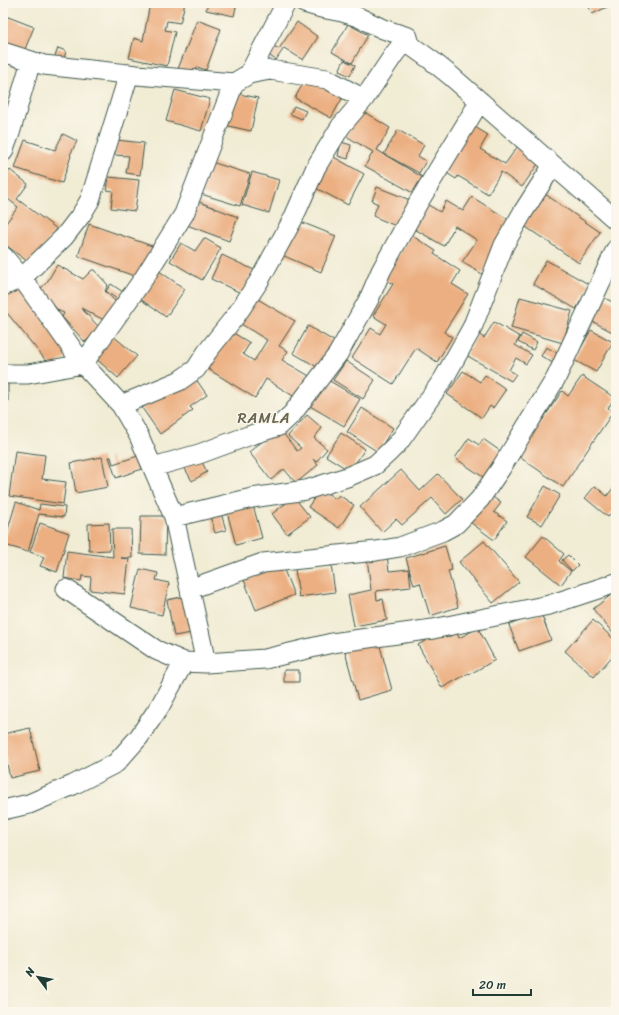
<svg xmlns="http://www.w3.org/2000/svg" width="619" height="1015" font-family="Sriracha,sans-serif">
  <rect width="100%" height="100%" fill="#fbf7ec"/>
  <filter id="ink" filterUnits="userSpaceOnUse"><feTurbulence type="fractalNoise" baseFrequency=".025" numOctaves="2"/><feDisplacementMap in="SourceGraphic" scale="8" xChannelSelector="R" yChannelSelector="G"/><feConvolveMatrix kernelMatrix="1 2 1 2 8 2 1 2 1" color-interpolation-filters="sRGB"/></filter>
  <filter id="wash" filterUnits="userSpaceOnUse"><feTurbulence type="fractalNoise" baseFrequency=".012" numOctaves="4" result="noise"/><feDisplacementMap in="SourceGraphic" scale="16" xChannelSelector="R" yChannelSelector="G"/><feGaussianBlur stdDeviation="0.9" result="paint"/><feColorMatrix in="noise" values="0 0 0 0 0 0 0 0 0 0 0 0 0 0 0 0 0 1.4 0 .05"/><feComposite in="paint" operator="in"/></filter>
  <g filter="url(#wash)">
    <rect width="100%" height="100%" fill="#f1ecd4"/>
    <g id="blocks">
      <path fill="#ecaf81" d="M150,3H185L180,23L167,21L165,30L175,32L167,66L129,58L134,38L143,41Z
        M208,3H237L234,16L206,10Z
        M587,3H616L592,14Z
        M3,15L34,27L23,54L3,46Z
        M197,20L221,29L206,70L197,67L194,75L178,69Z
        M297,22L318,37L303,60L284,48L276,60L267,54L272,45L279,49Z
        M348,24L368,35L352,63L332,52Z
        M58,48L66,51L63,62L54,59Z
        M344,60L355,65L350,76L339,71Z
        M307,76L343,97L331,118L295,98Z
        M175,90L210,99L201,131L166,121Z
        M230,92L258,98L251,131L224,125Z
        M294,106L306,111L302,119L290,114Z
        M361,110L390,128L377,150L422,177L413,193L365,166L373,152L346,136Z
        M470,124L488,135L480,149L505,164L518,146L540,161L522,187L501,172L488,194L458,176L456,179L442,170Z
        M398,130L424,145L418,156L426,161L419,173L384,154Z
        M63,134L77,141L70,155L71,156L62,183L15,168L25,140L55,150Z
        M116,140L144,143L140,175L126,173L129,156L114,155Z
        M341,142L351,145L348,159L338,156Z
        M332,156L364,174L348,205L314,187Z
        M211,162L250,174L240,206L201,194Z
        M10,170L28,184L17,199L57,229L31,264L3,243V227L18,207L3,195V179Z
        M252,172L279,180L269,213L242,205Z
        M109,177L139,180L135,211L111,208L113,191L107,190Z
        M377,187L410,200L398,227L373,216L378,204L372,201Z
        M545,194L600,232L579,263L523,225Z
        M472,197L514,223L482,274L462,262L477,240L455,226L444,246L411,227L425,203L440,212L446,201L463,211Z
        M197,201L238,217L229,241L187,225Z
        M296,220L336,236L321,272L282,255Z
        M89,224L152,246L140,278L78,256Z
        M411,235L436,251L434,254L460,271L452,284L468,294L444,332L452,337L437,362L416,348L393,384L352,358L371,328L380,334L386,324L373,316L393,284L384,279Z
        M204,238L221,248L202,280L170,261L181,243L195,251Z
        M222,255L254,270L243,294L211,279Z
        M546,260L590,285L576,309L533,284Z
        M57,265L83,279L92,270H94L108,285L105,291L116,302L106,321L81,308L98,326L94,334L85,342L62,317L64,313L59,311L39,290L47,282Z
        M159,271L185,289L166,317L140,299Z
        M19,282L71,352L52,368L3,308V295Z
        M111,284L123,292L118,300L106,291Z
        M520,297L572,311L563,343L511,328Z
        M603,297L616,304V334L590,320Z
        M256,298L295,321L279,346L288,351L282,360L311,377L298,399L266,379L255,398L208,369L230,331L250,343L243,354L254,361L267,340L241,324Z
        M494,322L520,337L515,345L532,355L526,364L516,358L509,370L516,374L511,381L466,355L478,334L484,338Z
        M308,326L339,344L324,371L293,353Z
        M591,330L613,342L596,372L574,360Z
        M522,334L537,342L533,350L518,342Z
        M112,335L137,356L118,378L94,357Z
        M546,347L561,355L556,365L541,356Z
        M346,361L375,380L363,399L333,380Z
        M463,371L480,382L485,375L506,389L493,408L490,406L482,418L447,394Z
        M193,375L207,395L190,407L193,410L160,434L142,408L173,386Z
        M582,376L615,398L608,408L613,412L576,467V468L563,487L518,456L562,391L568,396Z
        M3,378L8,379V401H3Z
        M328,380L360,399L344,426L310,406Z
        M362,408L393,428L378,452L347,432Z
        M307,415L322,428L314,438L327,449L316,462L313,459L318,465L296,483L284,469L271,480L249,452L279,428L297,451L301,448L288,436Z
        M341,433L365,449L350,471L326,456Z
        M469,438L479,445L483,439L503,453L486,479L455,458Z
        M15,451L45,455L42,479L66,482L63,504L9,496Z
        M138,456L142,469L116,478L109,457H111L113,464Z
        M102,457L108,487L76,493L71,463Z
        M200,458L207,472L192,481L184,467Z
        M401,470L420,491L438,474L462,499L446,514L432,498L402,525L396,519L382,532L360,507Z
        M545,486L560,495L542,525L527,517Z
        M595,486L607,496L614,487L616,489V508L608,517L585,498Z
        M321,489L336,499L339,495L354,505L339,528L308,507Z
        M490,495L501,503L494,512L507,521L494,540L470,522Z
        M294,497L310,517L287,534L272,514Z
        M16,502L39,510L40,504L65,507L64,517L39,514L28,552L5,545L3,549V535L6,536Z
        M253,505L262,538L236,545L227,512Z
        M221,513L226,530L215,533L210,516Z
        M141,516H166L165,555L140,554Z
        M40,523L69,533L57,572L40,566L44,557L30,552Z
        M109,523L110,550L89,551L88,524Z
        M112,529H131L132,558H121L129,559L125,594L90,590L91,577L82,576L81,581L64,578L67,551L113,557Z
        M543,536L564,554L559,561L571,571L561,585L526,557Z
        M484,541L519,582L493,603L459,562Z
        M445,546L452,570L448,571L458,607L430,616L420,583L414,585L406,558Z
        M387,555L389,571L409,569L411,587L376,591L377,600L383,599L387,620L354,626L348,595L371,590L367,558Z
        M568,555L578,565L572,571L562,560Z
        M331,564L335,592L299,597L295,569Z
        M282,565L294,595L256,610L244,580Z
        M140,569L158,573L156,580L169,583L162,615L131,608Z
        M612,594L616,600V637L593,609Z
        M191,595L198,632L174,636L167,600Z
        M541,613L551,640L519,651L509,625Z
        M593,620L616,641V652L594,677L565,651Z
        M478,628L495,660L470,674L469,673L442,688L418,645L442,631L446,638L457,633L459,638Z
        M378,639L392,690L358,700L344,648Z
        M284,670H299V682H284Z
        M30,728L40,771L10,778L3,745V734Z"/>
    </g>
  </g>
  <g filter="url(#ink)">
    <use href="#blocks" fill-opacity="0" stroke="#3e574c" stroke-width="1"/>
    <g fill="none" stroke-linecap="round" stroke-linejoin="round">
      <defs>
        <path id="minor" d="M304,3L321,8L342,12L358,17L383,29L408,37
          M408,37L410,45L431,60L451,76L616,220
          M3,52L44,65L137,75L234,83L249,74L270,70L327,79L364,99
          M249,74L286,3
          M3,152L10,133L31,61
          M3,256L22,278L83,364L121,405L139,436L174,517L206,663
          M3,286L22,278L64,237L81,215L90,200L129,74
          M3,374H28L83,364L144,278L184,214L234,83
          M121,405L179,381L196,369L207,352L237,314L259,281L293,219L316,167L341,126L364,99L395,53L408,37
          M153,467L199,454L248,436L279,426L292,414L338,354L369,299L381,271L418,203L480,101
          M174,517L252,498L306,490L347,477L375,465L388,453L399,442L444,378L472,328L504,245L523,212L553,165
          M66,589L156,650L184,662L206,663L265,659L332,643L433,629L549,605L616,583
          M190,589L263,563L376,551L400,547L443,531L456,524L480,499L501,468L556,378L616,249
          M3,810L29,804L73,785L116,763L139,737L160,706L184,662"/>
      </defs>
      <use href="#minor" stroke="#3e574c" stroke-width="21"/>
      <use href="#minor" stroke="#fff" stroke-width="19"/>
    </g>
  </g>
  <g text-anchor="middle" dominant-baseline="central" stroke-width="3" stroke-linejoin="round" paint-order="stroke">
    <g font-size="15" letter-spacing="1" fill="#67654f" stroke="#fbf7ec">
      <text x="264" y="418">RAMLA</text>
    </g>
  </g>
  <rect width="619" height="1015" fill="none" stroke="#fbf7ec" stroke-width="16"/>
  <g transform="translate(38 977) rotate(302)" stroke="#fbf7ec" stroke-width="3" paint-order="stroke">
  <path d="M0-3L7 15L0 10L-7 15Z" fill="#1f3d34"/>
  <text y="-6" font-size="11" font-weight="bold" text-anchor="middle" fill="#1f3d34">N</text>
  </g>
  <path d="M473 989v6h58v-6" fill="none" stroke="#1f3d34" stroke-width="2"/>
  <text x="479" y="989" font-size="12" fill="#1f3d34" stroke="#fbf7ec" stroke-width="3" paint-order="stroke">20 m</text>
</svg>
